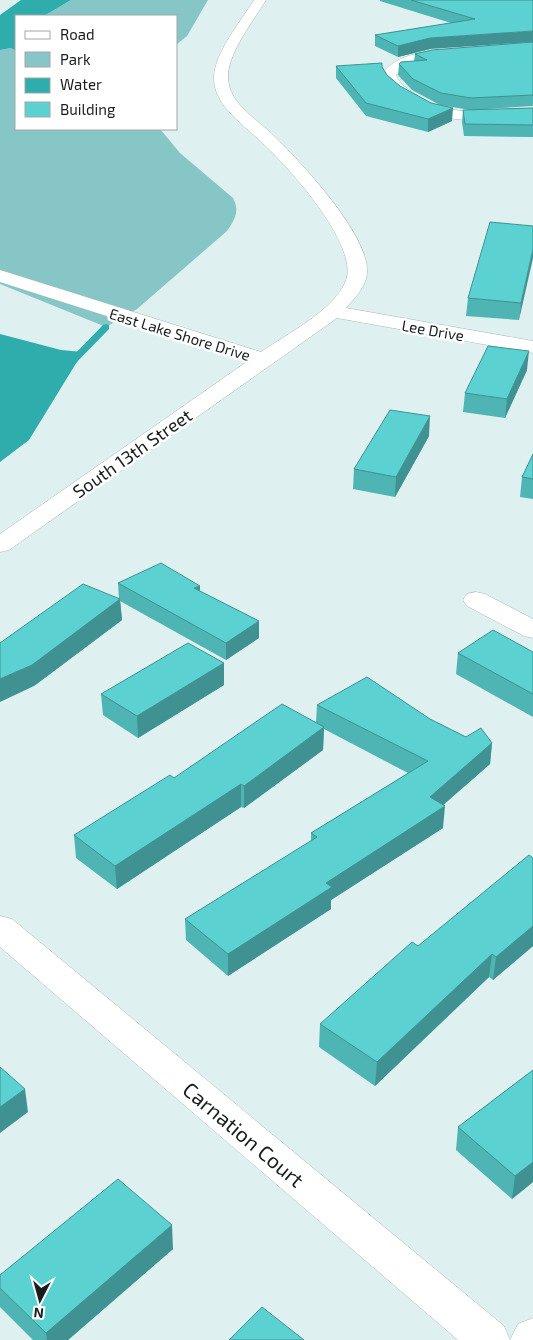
<svg xmlns="http://www.w3.org/2000/svg" width="533" height="1340" font-family="'Exo 2',sans-serif">
  <rect width="100%" height="100%" fill="#def0ef"/>
  <path fill="#87c6c6" d="M71,0H208L187,36L176,45V16H44Z
    M11,48L16,51V129H160L180,153L233,198C240,211 235,219 227,231L137,309L106,327L0,284V50Z"/>
  <path fill="#2fadad" d="M21,0H71L44,16H16V51L11,48L0,50V15Z
    M0,334L61,350L83,352L29,440L0,462Z"/>
  <g fill="none" stroke-linecap="round" stroke-linejoin="round">
    <path fill="#2fadad" fill-rule="evenodd" d="M106,324L109,325V329L73,366H67V362L103,325Z"/>
    <defs>
      <path id="street" d="M254,0H266C254,20 227,54 228,78C229,103 255,118 271,133C298,159 369,234 367,272C367,285 355,298 346,308L533,341V353L337,318L9,550L0,552V534L248,361L0,282V270L261,352C287,334 331,312 345,283C363,247 283,160 256,137C239,121 213,103 214,77C215,52 241,21 254,0Z
        M452,49L457,50L459,53L457,56L415,63L396,75C399,83 405,87 412,92C448,119 491,112 533,108V118C486,121 440,127 400,97C392,91 384,85 382,74C397,53 428,51 452,49Z
        M476,592L485,594L533,619V638L524,636L467,606L463,600L467,594Z
        M0,916L12,919L504,1326L510,1340L518,1324L533,1318V1340H458L0,947Z"/>
    </defs>
    <use href="#street" stroke="#a8b8b8" stroke-width="1"/>
    <use href="#street" fill="#fff" fill-rule="evenodd"/>
  </g>
  <path fill="#4eb4b4" d="M380,0H533L430,49L398,57L375,46V35L451,23L380,1Z
    M533,42V106L470,110L440,105L412,90L398,75L399,64L414,61L415,54Z
    M336,66L382,67L387,75L400,86L452,121L428,132L366,116L336,78Z
    M533,108V137L464,136L462,122L463,110Z
    M533,226L519,320L466,316L468,298Z
    M527,370L505,418L463,412L465,393Z
    M429,436L395,497L353,489L354,469Z
    M533,454V499L520,497L522,477Z
    M118,583L200,591L259,621V638L226,660L120,601L122,620L34,686L119,599Z
    M533,652V717L456,674L458,653Z
    M224,663V685L138,738L103,715L101,694Z
    M317,705L430,719L466,737L492,743L490,764L443,805V828L331,900V909L228,976L186,940L185,919L311,841V833L408,773L324,729L323,750L244,808L241,807L117,889L76,858L74,835L174,778L316,723Z
    M533,858V946L493,980L489,977L375,1086L319,1047L320,1024L418,946Z
    M533,1070V1182L512,1199L456,1150L458,1127Z
    M173,1249L68,1340H33L0,1307V1275Z"/>
  <path fill="#409292" d="M533,31V42L430,49L398,57V46L430,38Z
    M453,108L452,121L428,132V119Z
    M533,249V258L519,320L521,303Z
    M529,351L527,370L505,418L507,399Z
    M430,416L429,436L395,497L396,477Z
    M200,586V603L194,588Z
    M120,599L122,620L34,686L0,702V679Z
    M259,621V638L226,660V643Z
    M224,663V685L138,738L137,716Z
    M324,727L323,750L244,808V786Z
    M492,743L490,764L434,813L445,806L443,828L331,900V909L228,976V954L326,883L430,797Z
    M241,784V807L117,889L115,866Z
    M533,926V946L493,980L496,957Z
    M492,954L489,977L375,1086L377,1062Z
    M25,1089L28,1112L0,1133V1107Z
    M533,1162V1182L512,1199L515,1176Z
    M172,1225L173,1249L68,1340H47L46,1333Z"/>
  <path fill="#5bd1d1" stroke="#409292" d="M411,0H533V31L430,38L398,46L375,35L475,19Z
    M533,42V95L471,98L441,93L413,79L399,64L401,62L427,60L415,54L432,50Z
    M382,63V67L387,75L400,86L431,103L453,108L428,119L366,103L336,66Z
    M533,108V125L465,124L463,110Z
    M490,222L533,226V249L521,303L468,298Z
    M488,346L529,351L507,399L465,393Z
    M390,410L430,416L396,477L354,469Z
    M533,454V479L522,477Z
    M161,563L200,586L194,588L259,621L226,643L118,583Z
    M83,584L120,599L32,665L0,679V643Z
    M493,630L533,652V694L458,653Z
    M188,643L224,663L137,716L101,694Z
    M367,677L430,719L466,737L481,728L492,743L430,797L445,806L326,883L332,887L228,954L185,919L317,837L311,833L428,761L317,705Z
    M282,704L324,727L244,786L241,784L115,866L74,835L170,775L174,778Z
    M529,855L533,858V926L496,957L492,954L377,1062L320,1024L412,942L418,946Z
    M0,1067L25,1089L0,1107Z
    M533,1070V1162L515,1176L458,1127Z
    M118,1179L172,1225L46,1333L0,1288V1275Z
    M262,1307L304,1340H229Z"/>
  <g text-anchor="middle" dominant-baseline="central" stroke-width="5" stroke-linejoin="round" paint-order="stroke">
    <g font-size="15" fill="#181e1e" stroke="#fff">
      <text transform="translate(433 330) rotate(10)">Lee Drive</text>
      <text transform="translate(180 334) rotate(17)">East Lake Shore Drive</text>
    </g>
    <g font-size="18" fill="#181e1e" stroke="#fff">
      <text transform="translate(132 453) rotate(-35)">South 13th Street</text>
    </g>
    <g font-size="21" fill="#181e1e" stroke="#fff">
      <text transform="translate(244 1134) rotate(40)">Carnation Court</text>
    </g>
  </g>
  <rect x="15" y="15" width="162" height="115" fill="#ffffff" stroke="#a3a5a5"/>
  <rect x="25" y="31" width="25" height="8" fill="#ffffff" stroke="#a3a5a5"/>
  <text x="60" y="40" font-size="15" fill="#181e1e">Road</text>
  <rect x="25" y="52" width="25" height="15" fill="#87c6c6" stroke="#a3a5a5"/>
  <text x="60" y="65" font-size="15" fill="#181e1e">Park</text>
  <rect x="25" y="78" width="25" height="15" fill="#2fadad" stroke="#a3a5a5"/>
  <text x="60" y="90" font-size="15" fill="#181e1e">Water</text>
  <rect x="25" y="102" width="25" height="15" fill="#5bd1d1" stroke="#a3a5a5"/>
  <text x="60" y="115" font-size="15" fill="#181e1e">Building</text>
  <g transform="translate(40 1300) rotate(186)" stroke="#ffffff" stroke-width="4" paint-order="stroke">
  <path d="M0-4L9 19L0 12L-9 19Z" fill="#181e1e"/>
  <text y="-8" font-size="14" font-weight="bold" text-anchor="middle" fill="#181e1e">N</text>
  </g>
</svg>
